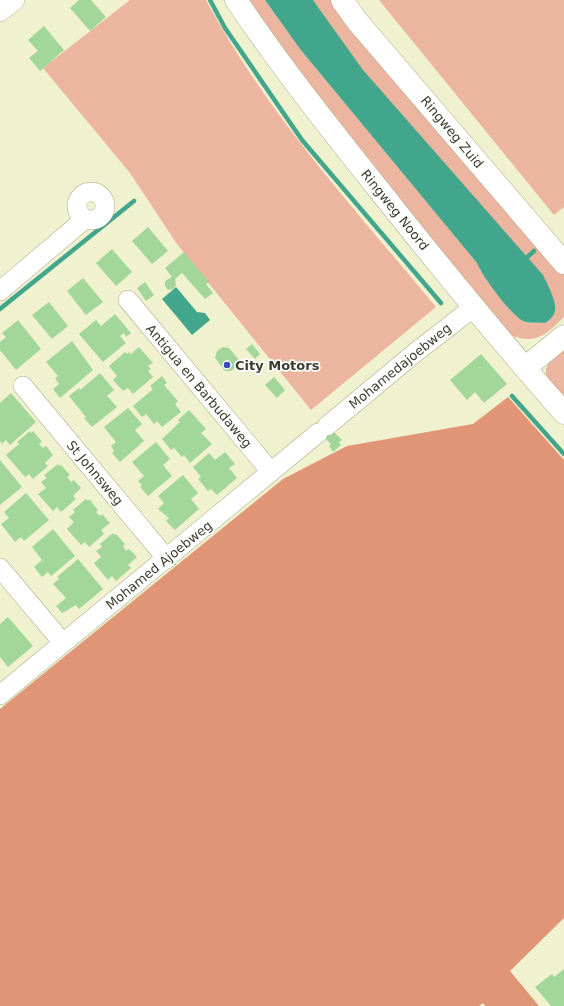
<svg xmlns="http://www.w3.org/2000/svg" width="564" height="1006" font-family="'DejaVu Sans',sans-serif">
  <rect width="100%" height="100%" fill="#f0f1cf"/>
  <path fill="#ebb59f" d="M130,0H206C266,113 355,209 436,307L311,410L177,244L130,173L43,68Z
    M245,0H265L300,49L477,263C483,276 511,315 523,321C529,324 535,323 541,323L313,0H335L564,271V317C545,335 537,345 510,335L380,179Z
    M379,0H564V207L554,215Z
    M564,348V400C544,375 536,371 564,348Z"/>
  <path fill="#e09576" d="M508,397L564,460V918L510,971L539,1006H485L483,1003L479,1006H0V709L283,479L347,446L473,424Z"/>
  <path fill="#42a68c" d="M265,0H313L363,70L543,275C547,284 559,304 554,314C552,318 548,321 545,323C538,322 531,324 523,321C511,315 482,276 477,263L300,49Z
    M176,287L197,312L205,313L210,320L192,335L162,299Z"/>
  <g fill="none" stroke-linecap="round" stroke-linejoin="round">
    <path stroke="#42a68c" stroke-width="4.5" d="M210,0L225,28L302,140L441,303
      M523,261L534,251
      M0,309L134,201
      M512,396L564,454"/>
  </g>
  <path fill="#a2d799" d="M79,0H91L106,17L90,31L70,8Z
    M44,26L64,50L40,71L29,58L38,51L28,40Z
    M148,227L168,251L152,264L132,241Z
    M112,249L132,272L116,286L96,263Z
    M184,252L209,282L206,284L213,293L205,299L182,273L175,279L176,285L173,289L168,290L165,286V281L172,277L165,268Z
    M83,278L103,302L86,315L67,291Z
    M145,282L154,295L146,301L137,288Z
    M49,302L68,326L52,339L32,315Z
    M115,314L131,333L126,337L124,333L120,336L126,343L103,362L79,334L96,320L101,326Z
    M18,320L41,349L16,370L0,350V342L6,337L2,333Z
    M72,341L93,370L60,398L53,389L59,384L55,378L58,376L46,362Z
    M252,344L260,354L255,359L246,349Z
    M139,347L153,363L148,366L151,369L148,371L153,377L133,394L128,388L123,391L113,380L117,376L109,366L125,352L127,354L129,352L131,354Z
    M223,347L229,348L238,359V365L231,371H225L215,358L217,351Z
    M481,354L507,384L484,403L475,392L467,400L450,380Z
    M100,373L114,390L107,396L117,407L92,427L84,418L86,417L69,396L79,388L80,390Z
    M162,376L167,383L164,385L178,401L175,404L181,412L162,427L157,421L154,424L146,414L142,417L133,406L153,389L150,386Z
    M274,377L285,390L277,398L265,385Z
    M11,393L36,422L10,445L6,440L2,444L0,441V403Z
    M128,408L142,424L135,430L144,441L120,462L112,453L114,451L111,446L116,442L104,427Z
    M189,410L206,429L201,433L212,444L190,463L184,455L182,457L174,448L171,450L162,439L180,422L178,420Z
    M321,419L342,440L339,442L341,445L333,452L329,446L331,444L312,426Z
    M30,431L31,433L33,431L42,442L39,444L43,448L46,446L53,455L45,463L48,466L33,479L29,474L25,477L6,455L19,444L17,442Z
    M156,442L170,459L163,465L172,476L148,496L140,487L142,485L138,481L144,476L132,462Z
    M225,452L235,464L229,468L237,478L217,495L211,489L208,491L198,479L201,477L193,467L209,453L215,460Z
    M0,460L22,487L0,505Z
    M58,464L59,466L61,465L70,475L67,477L71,482L74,480L81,488L73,496L76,499L61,512L57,507L53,511L38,494L46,488L41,482L47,478L44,475Z
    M183,475L198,493L191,499L199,509L175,530L166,521L169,518L158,509L164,503L158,496Z
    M26,493L49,520L24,541L21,537L15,542L1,524L9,518L4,512Z
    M86,499L88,501L89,499L98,510L96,512L100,516L102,514L110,523L101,530L104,534L89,547L85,542L81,545L67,529L74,522L69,517L75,512L73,510Z
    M53,529L75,556L51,576L48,572L42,577L34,567L42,560L32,547Z
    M113,533L115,535L116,534L125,544L123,546L126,551L129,549L137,557L128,565L131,568L116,581L112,576L108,580L94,563L101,557L96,551L102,547L100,544Z
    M78,559L103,589L79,609L76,605L62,613L56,606L66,598L53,584L59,579L57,577Z
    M8,617L33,646L8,667L0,657V624Z
    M564,969V1006H551L535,987L552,974L554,977Z"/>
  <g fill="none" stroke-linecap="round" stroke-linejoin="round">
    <defs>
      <path id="minor" d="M0,12L15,0
        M77 206a14 14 0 1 1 28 0a14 14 0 1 1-28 0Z
        M0,291L85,219
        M128,300L271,472
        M23,386L167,559
        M327,426L416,352L474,307
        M0,568L63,643
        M0,695L318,433"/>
      <path id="tertiary" d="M236,0C285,73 340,141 395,210C450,279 506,347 564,413
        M342,0L357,21L564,263
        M525,368L564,336"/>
    </defs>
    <use href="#minor" stroke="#abac8b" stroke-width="20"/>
    <use href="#tertiary" stroke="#abac8b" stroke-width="23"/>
    <use href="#minor" stroke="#fff" stroke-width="19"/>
    <use href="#tertiary" stroke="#fff" stroke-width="22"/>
  </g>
  <circle fill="#3648ba" stroke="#fff" stroke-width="1.5" cx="227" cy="365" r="4"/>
  <g text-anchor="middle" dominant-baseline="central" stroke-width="3.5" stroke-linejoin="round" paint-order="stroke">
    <g font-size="13" fill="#3b3b2d" stroke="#fff">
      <text transform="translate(452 132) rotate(50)">Ringweg Zuid</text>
      <text transform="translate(395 210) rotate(51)">Ringweg Noord</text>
      <text transform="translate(400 366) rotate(-39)">Mohamedajoebweg</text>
      <text transform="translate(199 386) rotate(50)">Antigua en Barbudaweg</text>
      <text transform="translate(95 473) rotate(50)">St Johnsweg</text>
      <text transform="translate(159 565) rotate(-39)">Mohamed Ajoebweg</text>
    </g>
    <g font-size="13" font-weight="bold" fill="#3b3b2d" stroke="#fff" text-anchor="start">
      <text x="235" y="365">City Motors</text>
    </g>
  </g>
</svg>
